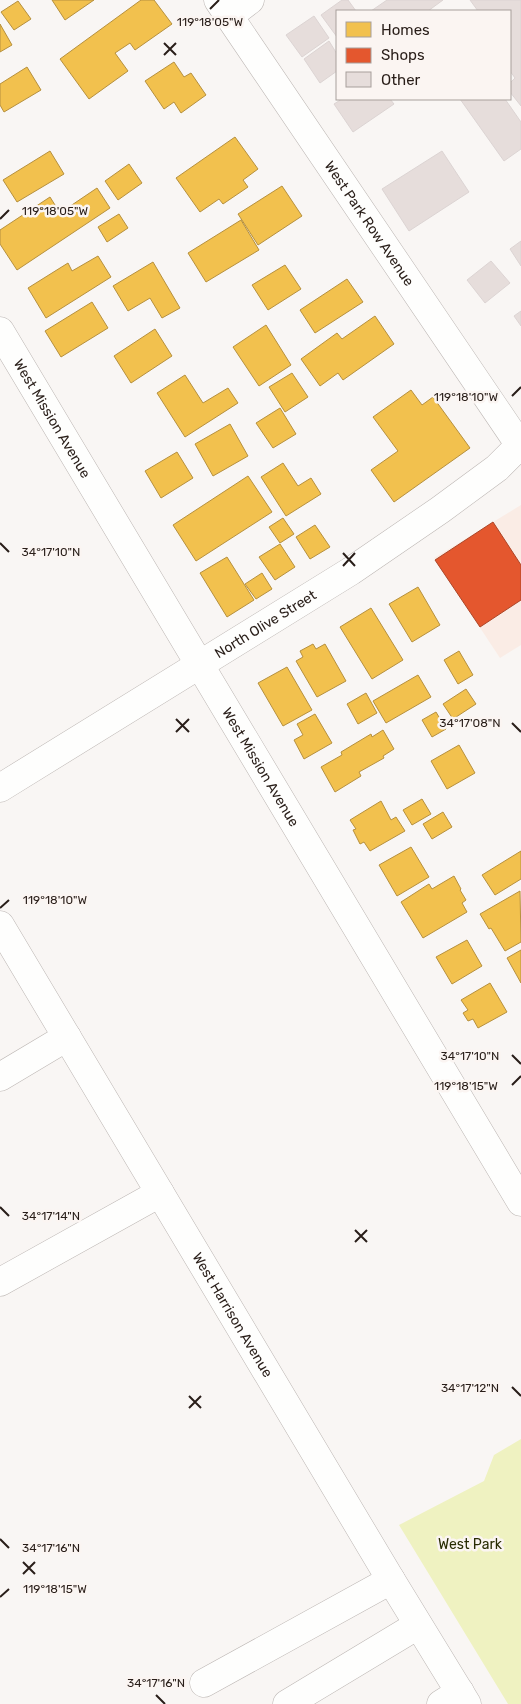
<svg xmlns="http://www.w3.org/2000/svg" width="521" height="1704" font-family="Rubik,sans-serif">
  <rect width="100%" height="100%" fill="#f9f6f4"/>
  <path fill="#faece5" d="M521,505V645L500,658L434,558Z"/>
  <path fill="#eff2c1" d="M521,1439V1704H508L399,1525L484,1481L494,1455Z"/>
  <path fill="#f2c14e" stroke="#b6903e" d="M52,0H94L65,20Z
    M141,0H154L172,24L135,50L130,43L115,53L128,71L89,99L60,59Z
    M18,1L31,19L14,30L1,12Z
    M0,24L12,45L0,52Z
    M174,62L184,77L191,73L206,95L181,113L174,102L164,109L145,81Z
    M27,67L41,90L4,112L0,105V84Z
    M235,137L258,169L243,180L248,187L223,204L219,199L200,212L176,178Z
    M50,151L64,174L17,202L3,180Z
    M129,164L142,183L118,200L105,181Z
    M282,186L302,216L258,245L238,214Z
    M97,188L110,208L17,270L0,244V230L50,197L60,213Z
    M119,214L128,228L107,242L98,227Z
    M241,220L259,250L206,282L188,253Z
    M98,256L111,277L46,318L28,288L68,263L72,271Z
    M153,262L180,308L162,318L150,298L128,311L113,286Z
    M285,265L301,289L268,310L252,285Z
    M347,279L363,302L315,333L300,310Z
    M92,302L108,328L61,357L45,331Z
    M375,316L394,344L343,380L338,373L320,386L301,359L337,333L342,339Z
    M266,325L291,365L259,386L233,347Z
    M155,329L172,356L131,383L114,356Z
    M292,373L308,397L285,412L269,387Z
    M185,375L203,403L228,388L238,403L185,437L157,393Z
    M411,390L422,405L433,397L470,448L394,502L371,470L398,451L373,417Z
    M280,408L296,434L273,448L256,423Z
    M230,424L248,456L213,476L195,444Z
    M177,452L193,478L161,498L145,471Z
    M283,463L298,486L311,478L321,494L286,516L261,477Z
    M248,476L272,512L196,561L173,525Z
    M283,518L294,534L280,543L269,527Z
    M315,525L330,547L310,559L296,537Z
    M280,544L295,567L275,580L259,557Z
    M227,557L254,600L227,617L200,573Z
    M262,573L272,589L256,599L245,584Z
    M418,587L440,625L412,642L389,604Z
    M371,608L403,660L372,679L340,627Z
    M313,644L316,649L325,644L346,681L317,697L296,661L303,657L300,651Z
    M459,651L473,675L458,684L444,660Z
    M287,667L312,710L283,726L258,683Z
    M418,675L431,697L386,723L373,701Z
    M466,689L476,704L453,719L443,704Z
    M366,693L377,713L358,724L347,704Z
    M436,712L446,729L432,737L422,720Z
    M315,714L332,743L304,759L294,740L303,735L297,724Z
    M383,730L394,749L383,756L384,758L359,772L361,776L335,792L321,767L342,755L341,752L371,734L372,737Z
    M459,745L475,773L447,789L431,761Z
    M422,799L431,814L412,825L403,810Z
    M381,801L391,820L396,817L405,831L370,851L364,842L360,844L353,830L356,829L350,820Z
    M443,812L452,827L432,839L423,824Z
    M411,847L429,877L397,896L379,865Z
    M521,851V879L495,895L482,875Z
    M454,876L461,889L460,890L466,900L462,903L467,912L423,938L401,902L429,884L432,889Z
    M520,891L521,942L505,951L491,928L489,929L480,914Z
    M467,940L482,966L452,984L436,957Z
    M521,950V983L507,958Z
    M490,983L507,1012L478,1028L473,1019L468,1021L463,1013L468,1010L461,1000Z"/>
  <path fill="#e4572e" stroke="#ac4628" d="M493,522L521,565V600L480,627L435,560Z"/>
  <path fill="#e6dddb" stroke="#dcd4d3" d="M342,0H348L356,11H337V37L321,15Z
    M387,0H443L428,11H371Z
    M470,0H521V106L510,92V83L515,78L510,71V11H478Z
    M314,16L329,38L302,57L286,35Z
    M329,41L337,54V71L320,83L304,59Z
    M342,99H390L394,104L353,132L334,104Z
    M460,99H505L521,122V149L504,161Z
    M442,151L469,192L409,231L382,189Z
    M521,241V266L510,249Z
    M491,261L510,283L485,303L467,280Z
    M521,311V326L514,316Z"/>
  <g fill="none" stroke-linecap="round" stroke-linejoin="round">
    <defs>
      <g id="minor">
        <path id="s1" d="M218,0L521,447"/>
        <path d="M229,16L250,0"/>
        <path id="s2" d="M0,331L521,1202"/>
        <path id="s3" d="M0,788L351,571L440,510L497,468L521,444"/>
        <path id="s4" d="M0,925L391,1580L467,1704"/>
        <path d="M0,1077L67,1037"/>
        <path d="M0,1282L160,1193"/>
        <path d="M204,1683L391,1580"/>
        <path d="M287,1704L418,1625"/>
        <path d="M441,1704L460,1692"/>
      </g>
    </defs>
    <use href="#minor" stroke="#bcb6b3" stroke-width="29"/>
    <use href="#minor" stroke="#fefefd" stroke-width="28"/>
  </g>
  <path fill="none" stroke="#291e19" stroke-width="2" d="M210,9L219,0M164,43L176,55M164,55L176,43M0,219L9,210M512,396L521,387M0,543L9,552M343,553L355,566M343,566L355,553M176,719L189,732M512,723L521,732M176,732L189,719M0,908L9,900M512,1055L521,1064M512,1085L521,1076M0,1207L9,1216M355,1230L367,1242M355,1242L367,1230M512,1387L521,1396M189,1396L201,1408M189,1408L201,1396M0,1539L9,1548M23,1562L35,1574M23,1574L35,1562M0,1597L9,1589M156,1695L165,1704"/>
  <g text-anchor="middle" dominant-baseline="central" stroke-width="5" stroke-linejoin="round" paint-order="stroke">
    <g font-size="14" fill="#291e19" stroke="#fbf5f2">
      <text stroke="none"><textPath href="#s1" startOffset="270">West Park Row Avenue</textPath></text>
      <text stroke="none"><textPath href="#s2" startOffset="102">West Mission Avenue</textPath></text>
      <text stroke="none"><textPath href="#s3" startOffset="312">North Olive Street</textPath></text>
      <text stroke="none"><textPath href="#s2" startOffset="508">West Mission Avenue</textPath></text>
      <text stroke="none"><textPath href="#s4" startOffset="454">West Harrison Avenue</textPath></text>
    </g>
    <g font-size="14" fill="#292c03" stroke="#fbf5f2">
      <text x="470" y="1544">West Park</text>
    </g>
  </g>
  <g font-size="12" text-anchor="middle" fill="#291e19" stroke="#fbf5f2" stroke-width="5" stroke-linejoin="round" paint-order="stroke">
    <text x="210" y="26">119°18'05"W</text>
    <text x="55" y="215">119°18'05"W</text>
    <text x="466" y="401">119°18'10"W</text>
    <text x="51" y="556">34°17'10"N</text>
    <text x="470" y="727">34°17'08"N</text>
    <text x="55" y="904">119°18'10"W</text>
    <text x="470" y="1060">34°17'10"N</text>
    <text x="466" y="1090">119°18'15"W</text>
    <text x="51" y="1220">34°17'14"N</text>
    <text x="470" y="1392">34°17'12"N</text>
    <text x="51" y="1552">34°17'16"N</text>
    <text x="55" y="1593">119°18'15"W</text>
    <text x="156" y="1687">34°17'16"N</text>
  </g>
  <rect x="336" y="10" width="175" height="90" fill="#fbf5f2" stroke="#a79f9b"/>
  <rect x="346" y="22" width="25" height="15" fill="#f2c14e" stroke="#a79f9b"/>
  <text x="381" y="35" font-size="15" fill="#291e19">Homes</text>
  <rect x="346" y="48" width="25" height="15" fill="#e4572e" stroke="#a79f9b"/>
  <text x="381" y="60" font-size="15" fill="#291e19">Shops</text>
  <rect x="346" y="72" width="25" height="15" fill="#e6dddb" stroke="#a79f9b"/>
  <text x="381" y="85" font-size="15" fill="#291e19">Other</text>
</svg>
